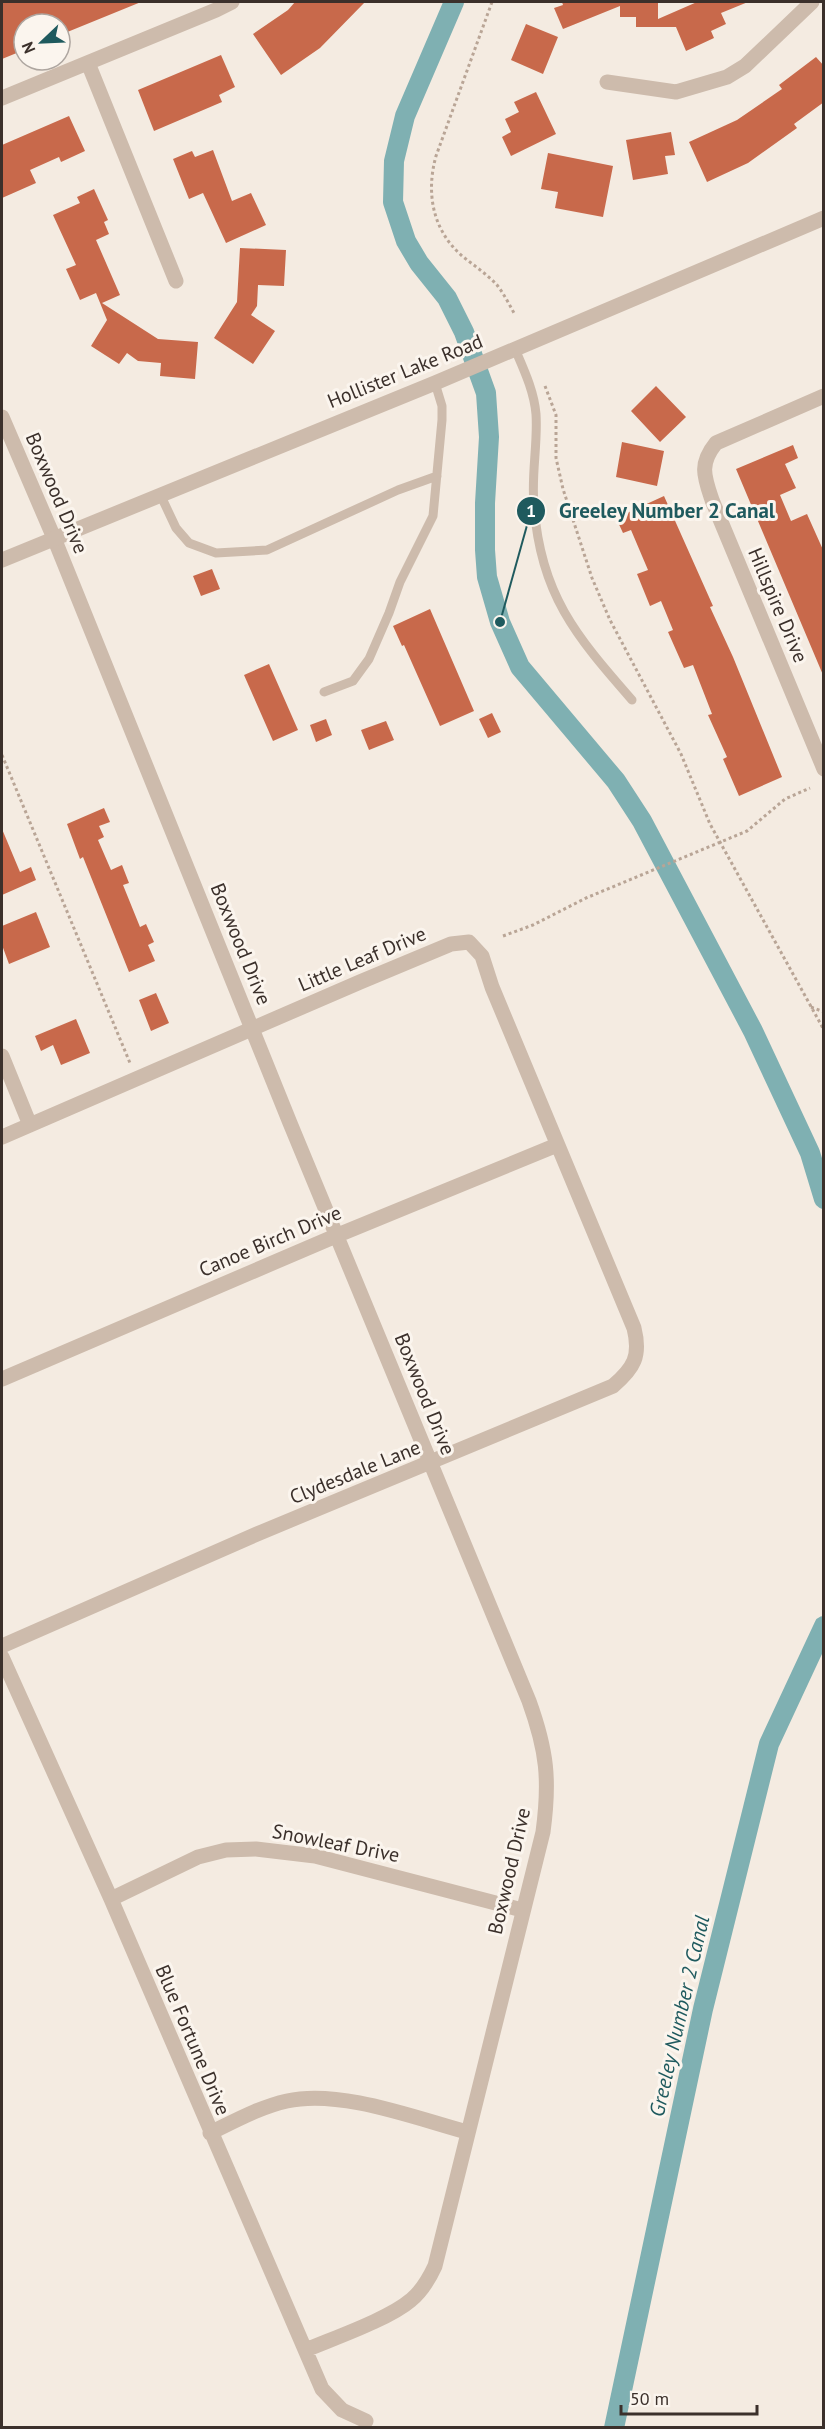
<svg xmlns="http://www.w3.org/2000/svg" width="825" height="2429" font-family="'PT Sans',sans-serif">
  <rect width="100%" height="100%" fill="#f4ebe1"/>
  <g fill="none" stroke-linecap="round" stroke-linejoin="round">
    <path stroke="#7fb0b2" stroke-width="20" d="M454,2L405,116L394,161L393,202L406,241L419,263L447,298L464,332L486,393L489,437L485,503V550L487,577L500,622L520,667L616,781L642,821L753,1031L810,1153L824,1199
      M614,2428L703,2009L769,1744L824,1626"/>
  </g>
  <path fill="#c8694b" d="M2,2H141L60,35V24H24V50L2,59Z
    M295,2H365L320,48L281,75L253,34L288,10Z
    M562,2H658V19L697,2H748L721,13L726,24L711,31L714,38L686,51L676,27H636V17H620V6L563,29L554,8L563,5Z
    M526,24L558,37L543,74L511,60Z
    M221,55L235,87L219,95L222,102L154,131L138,90Z
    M816,57L824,66V102L794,124L797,128L748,163L707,182L689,142L737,120L782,89L779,85Z
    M536,92L556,134L511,156L502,137L511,132L505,119L519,112L514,102Z
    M69,116L85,151L61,162L59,157L30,170L36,183L2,198V145Z
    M671,132L675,155L665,156L668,174L633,180L626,140Z
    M213,150L232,201L251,193L266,225L226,243L203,193L189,199L173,159L192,151L195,157Z
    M548,153L613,166L603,217L555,208L558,192L541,189Z
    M94,189L108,220L104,222L109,234L96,240L120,295L102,303L158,339L198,342L195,379L160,376L161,363L138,361L127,353L119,364L91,346L107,320L96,293L80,300L66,269L76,265L53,215L80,203L77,197Z
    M240,248L286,250L284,286L258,285L257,306L251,315L275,331L253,364L214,338L237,302Z
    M656,386L686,417L660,442L631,411Z
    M622,442L664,451L657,486L616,477Z
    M793,445L798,458L785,464L796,488L780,495L791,521L807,514L824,552L823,675L736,469Z
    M664,496L713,606L710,607L733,657L782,777L739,796L723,759L727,757L708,715L712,714L693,665L684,668L668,632L673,630L661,601L650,606L637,574L648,570L631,530L623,533L616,518Z
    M212,569L220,589L201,596L193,576Z
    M430,609L474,711L440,726L404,645L402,646L393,626Z
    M269,664L298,730L273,741L244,675Z
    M492,713L501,732L488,738L479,719Z
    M326,719L332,735L316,742L310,725Z
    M386,721L394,740L369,750L361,730Z
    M104,808L110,822L99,826L104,837L98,840L111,870L122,865L129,883L123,885L140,927L146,924L154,942L148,945L155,961L129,972L83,857L80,859L67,824Z
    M2,829L20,872L31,867L36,880L2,895Z
    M36,912L50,947L9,964L2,945V926Z
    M156,993L169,1023L151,1031L139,1000Z
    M76,1019L90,1053L61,1065L53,1045L41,1051L35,1036Z"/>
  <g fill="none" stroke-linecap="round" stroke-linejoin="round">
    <path stroke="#b9a596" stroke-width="3" stroke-dasharray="3 3" stroke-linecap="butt" d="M492,2L436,156C426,192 432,229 461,255C473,265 487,274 497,285C504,294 509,304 514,313
      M545,386L556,415V458L563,489L592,578L610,620L681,754L710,824L824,1030
      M2,755L130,1063
      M503,936L533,925L586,898L747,831L785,799L810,788
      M811,1007L824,1012"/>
    <path stroke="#cdbbac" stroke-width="9" d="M515,349C524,370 534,391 536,414C538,444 531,475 534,505C540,594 576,636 632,700
      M160,494L176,528L189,543L216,553L267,550L398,490L437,476
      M324,692L353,681L369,659L389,613L400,582L433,516L442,420V406L435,383"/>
    <path stroke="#cdbbac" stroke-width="15" d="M88,63L176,281
      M607,82L676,92L727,77L745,66L812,2
      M2,98L216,10L232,2
      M824,396L716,443C699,464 704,476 712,500L824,769
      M2,417L54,538L290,1123L529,1701C547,1751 550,1780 543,1832L435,2266C429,2279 422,2291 411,2300C389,2319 334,2338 306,2350
      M2,1056L30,1125
      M2,1137L360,982L451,944L469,942L482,956L492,987L634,1328C641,1356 634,1368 613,1386L257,1534L2,1646
      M2,1379L338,1235L557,1145
      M2,1657L111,1899L322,2389L342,2410L366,2421
      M111,1899L198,1857L226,1850L256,1849L315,1856L522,1910
      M210,2133C235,2121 260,2107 287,2101C340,2089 415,2118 467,2132"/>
    <path stroke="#cdbbac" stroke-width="15" d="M2,560L435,383L824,218"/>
  </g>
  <g text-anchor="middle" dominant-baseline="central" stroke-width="6" stroke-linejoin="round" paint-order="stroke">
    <g font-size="20" fill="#3b302b" stroke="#fbf5ee">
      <text transform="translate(405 371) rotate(-22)">Hollister Lake Road</text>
      <text transform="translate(57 493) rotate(67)">Boxwood Drive</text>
      <text transform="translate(778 605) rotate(67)">Hillspire Drive</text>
      <text transform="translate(241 944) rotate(68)">Boxwood Drive</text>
      <text transform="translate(362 959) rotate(-23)">Little Leaf Drive</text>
      <text transform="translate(270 1241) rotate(-23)">Canoe Birch Drive</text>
      <text transform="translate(425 1394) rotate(68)">Boxwood Drive</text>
      <text transform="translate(355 1472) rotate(-22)">Clydesdale Lane</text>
      <text transform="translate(336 1843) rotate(11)">Snowleaf Drive</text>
      <text transform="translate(509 1871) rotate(-77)">Boxwood Drive</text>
      <text transform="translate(193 2040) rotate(67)">Blue Fortune Drive</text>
    </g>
    <g font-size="21" font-style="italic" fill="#1f5a5e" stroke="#fbf5ee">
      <text transform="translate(679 2016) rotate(-77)">Greeley Number 2 Canal</text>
    </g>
  </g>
  <path fill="none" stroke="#1f5a5e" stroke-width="2" d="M500 622L531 511"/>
  <g fill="#1f5a5e" stroke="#fbf5ee" stroke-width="2">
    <circle cx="500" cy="622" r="6"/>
    <circle cx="531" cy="511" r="15"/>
  </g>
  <g font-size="18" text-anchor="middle" font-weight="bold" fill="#fff">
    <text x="531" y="517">1</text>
  </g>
  <g font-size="21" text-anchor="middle" font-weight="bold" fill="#1f5a5e" stroke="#fbf5ee" stroke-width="6" stroke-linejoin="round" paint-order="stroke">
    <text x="667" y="518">Greeley Number 2 Canal</text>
  </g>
  <rect width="825" height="2429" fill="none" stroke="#3b302b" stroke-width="6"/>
  <g transform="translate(42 42) rotate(247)"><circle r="28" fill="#fbf5ee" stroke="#aea6a0" stroke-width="1.5"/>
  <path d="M0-4.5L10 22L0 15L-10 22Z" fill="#1f5a5e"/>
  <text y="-9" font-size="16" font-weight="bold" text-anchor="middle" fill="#3b302b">N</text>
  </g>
  <path d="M621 2405v9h136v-9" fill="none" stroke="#3b302b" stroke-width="3"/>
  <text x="630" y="2405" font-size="18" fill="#3b302b" stroke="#fbf5ee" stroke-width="4.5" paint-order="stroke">50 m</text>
</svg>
